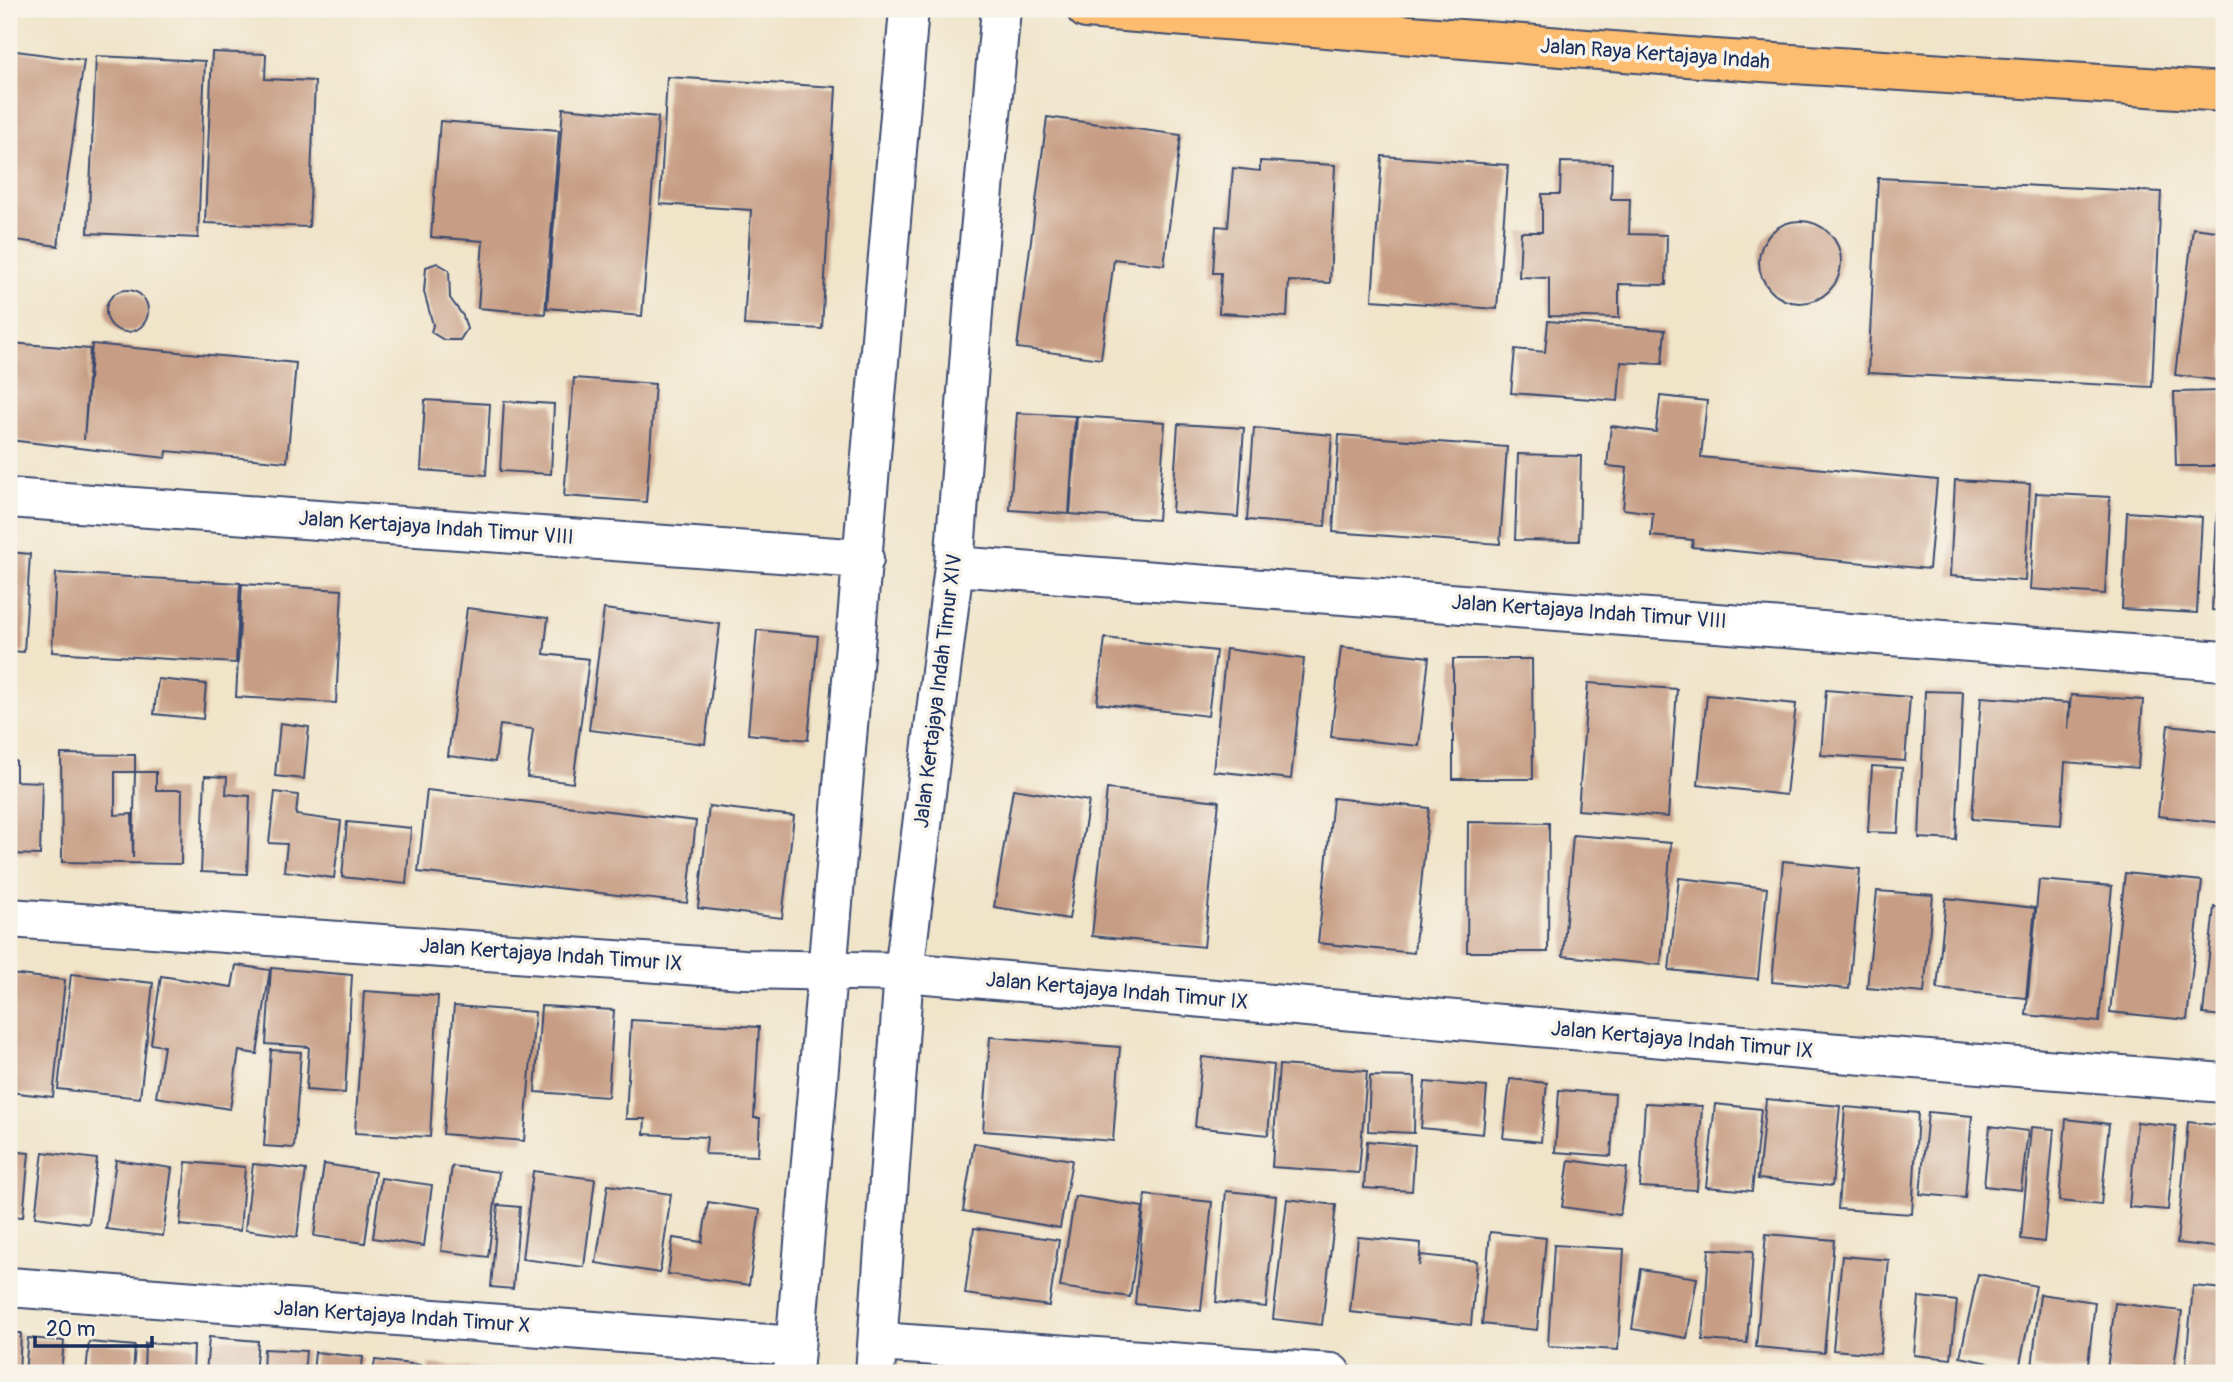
<svg xmlns="http://www.w3.org/2000/svg" width="2233" height="1382" font-family="Pangolin,sans-serif">
  <rect width="100%" height="100%" fill="#f7f3e8"/>
  <filter id="ink" filterUnits="userSpaceOnUse"><feTurbulence type="fractalNoise" baseFrequency=".0143" numOctaves="2"/><feDisplacementMap in="SourceGraphic" scale="14" xChannelSelector="R" yChannelSelector="G"/><feConvolveMatrix kernelMatrix="1 2 1 2 8 2 1 2 1" color-interpolation-filters="sRGB"/></filter>
  <filter id="wash" filterUnits="userSpaceOnUse"><feTurbulence type="fractalNoise" baseFrequency=".00686" numOctaves="4" result="noise"/><feDisplacementMap in="SourceGraphic" scale="28" xChannelSelector="R" yChannelSelector="G"/><feGaussianBlur stdDeviation="1.57" result="paint"/><feColorMatrix in="noise" values="0 0 0 0 0 0 0 0 0 0 0 0 0 0 0 0 0 1.4 0 .05"/><feComposite in="paint" operator="in"/></filter>
  <g filter="url(#wash)">
    <rect width="100%" height="100%" fill="#f0e4c9"/>
    <g id="blocks">
      <path fill="#c79e85" d="M9,50L84,60L58,246L9,239Z
        M212,52L266,54L265,79L315,81L309,227L205,223Z
        M96,56L205,61L198,238L88,233Z
        M667,77L836,87L822,329L744,325L751,210L660,204Z
        M563,108L658,117L642,316L547,308Z
        M1047,117L1181,135L1164,265L1114,259L1101,359L1017,348Z
        M440,121L559,130L545,314L478,308L483,241L431,237Z
        M1382,156L1508,165L1497,309L1372,300Z
        M1260,161L1335,165L1330,283L1289,281L1287,317L1219,313L1221,273H1213L1216,226L1228,227L1233,168L1260,171Z
        M1561,162L1612,163L1611,199H1630L1629,234L1667,235L1666,285L1619,284V318L1549,316V278L1519,277L1521,232H1542V194H1560Z
        M1878,178L2161,192L2152,387L1868,373Z
        M1759 262a41 41 0 1 1 82 0a41 41 0 1 1-82 0Z
        M2193,228L2224,232V381L2175,375Z
        M437,263L449,270L450,298L463,316L467,329L460,340H444L431,332L433,325L424,292L426,267Z
        M106 311a21 21 0 1 1 42 0a21 21 0 1 1-42 0Z
        M1548,321L1665,330L1662,364L1621,362L1618,401L1511,393L1515,349L1545,352Z
        M9,343L90,349L84,440L92,344L296,363L287,462L167,451L166,458L9,440Z
        M574,378L655,384L646,502L564,496Z
        M2224,391V466H2176L2174,392Z
        M1660,396L1707,401L1701,457L1937,480L1929,569L1692,547L1693,540L1651,536L1653,513L1623,509L1627,468L1607,466L1611,426L1656,432Z
        M425,400L490,404L486,475L421,470Z
        M504,401L554,404L551,474L500,471Z
        M1017,413L1075,416L1069,514L1010,510Z
        M1077,416L1165,422L1158,520L1070,514Z
        M1178,424L1244,428L1238,517L1172,512Z
        M1254,428L1332,435L1325,526L1247,520Z
        M1339,435L1507,447L1500,544L1333,532Z
        M1518,454L1581,456L1579,541L1515,540Z
        M1955,480L2030,484L2025,581L1950,576Z
        M2036,493L2110,497L2105,594L2030,589Z
        M2127,512L2202,517L2197,613L2122,609Z
        M2217,514H2224V611L2212,610Z
        M9,552L30,554L24,652L9,651Z
        M56,573L240,583L236,663L52,652Z
        M242,584L342,590L336,703L236,697Z
        M467,608L548,618L544,654L589,659L573,783L527,777L533,729L500,725L495,762L448,756Z
        M604,609L720,624L705,744L589,730Z
        M757,630L818,636L808,740L748,734Z
        M1105,638L1216,651L1208,716L1097,703Z
        M1341,647L1429,657L1419,746L1331,737Z
        M1226,649L1304,659L1291,779L1213,771Z
        M1453,659H1532L1533,779H1453Z
        M158,679L206,684L203,719L154,714Z
        M1588,683L1677,689L1668,817L1578,810Z
        M1826,690L1910,697L1905,761L1821,755Z
        M1925,691L1963,692L1956,840L1919,838Z
        M1707,695L1796,704L1786,795L1698,785Z
        M2071,695L2143,700L2138,768L2065,762L2061,825L1972,819L1981,697L2069,703L2068,730Z
        M280,723L309,727L304,779L275,776Z
        M2168,725L2224,731V823L2158,816Z
        M61,754L135,755V772H115V815L132,814L133,858L135,772H156V790H182L181,864L62,862Z
        M9,760L16,761V781L42,782L40,855L9,854Z
        M1872,766L1902,768L1898,833L1868,832Z
        M205,776L227,777L226,794L250,796L247,874L201,872Z
        M1013,789L1089,801L1069,919L994,907Z
        M1107,789L1219,801L1204,947L1092,936Z
        M427,790L696,821L687,903L418,872Z
        M275,792L298,795L296,815L341,821L334,878L284,871L287,844L269,843Z
        M1333,798L1429,808L1414,953L1318,943Z
        M709,806L794,816L782,918L698,908Z
        M347,822L411,828L406,884L342,877Z
        M1468,822L1549,823L1548,952H1467Z
        M1573,835L1671,843L1661,965L1563,956Z
        M1783,861L1860,869L1849,989L1772,982Z
        M2125,873L2202,881L2187,1020L2110,1012Z
        M1679,878L1767,888L1758,979L1669,970Z
        M2039,880L2112,886L2099,1022L2026,1015Z
        M1877,891L1933,895L1924,993L1867,988Z
        M1946,898L2035,908L2026,998L1937,989Z
        M2214,907L2224,908V1016L2203,1014Z
        M236,965L270,970L257,1054L239,1051L230,1109L156,1097L164,1046L151,1044L161,976L232,987Z
        M271,968L352,975L345,1093L306,1090L309,1047L266,1044Z
        M9,974L65,980L53,1097L9,1092Z
        M71,974L153,983L140,1098L58,1089Z
        M364,991L438,996L430,1137L355,1133Z
        M454,1006L535,1012L524,1141L443,1134Z
        M541,1006L614,1010L608,1097L535,1092Z
        M631,1020L759,1027L754,1118H760L758,1156L705,1154L707,1137L644,1134L645,1119H626Z
        M990,1037L1120,1047L1113,1141L983,1131Z
        M271,1050L301,1052L294,1148L264,1146Z
        M1202,1057L1274,1065L1268,1135L1195,1127Z
        M1279,1065L1367,1071L1359,1173L1272,1167Z
        M1370,1076L1415,1077L1414,1133L1368,1131Z
        M1510,1079L1547,1083L1541,1142L1503,1138Z
        M1425,1082L1487,1087L1483,1134L1421,1128Z
        M1559,1090L1615,1094L1611,1156L1555,1152Z
        M1766,1099L1840,1106L1832,1186L1758,1179Z
        M1645,1103L1702,1106L1697,1190L1640,1187Z
        M1715,1104L1761,1109L1752,1191L1706,1187Z
        M1845,1107L1918,1113L1912,1214L1838,1209Z
        M1928,1112L1972,1116L1965,1198L1920,1194Z
        M2066,1119L2109,1124L2101,1205L2059,1201Z
        M2137,1122L2176,1126L2168,1210L2129,1207Z
        M2188,1122L2224,1126V1248L2177,1243Z
        M1990,1126L2028,1131L2021,1190L1984,1186Z
        M2031,1127L2054,1129L2044,1242L2021,1239Z
        M1367,1141L1415,1145L1412,1191L1364,1188Z
        M974,1143L1072,1160L1060,1228L963,1211Z
        M9,1151L29,1153L23,1217L9,1216Z
        M43,1152L97,1159L89,1224L35,1217Z
        M116,1160L172,1168L163,1236L106,1229Z
        M1569,1160L1627,1168L1620,1215L1562,1207Z
        M186,1162L245,1167L240,1231L180,1225Z
        M253,1164L306,1170L297,1237L245,1230Z
        M324,1164L375,1172L365,1243L314,1236Z
        M452,1166L499,1172L488,1257L441,1251Z
        M533,1171L595,1179L584,1267L522,1259Z
        M381,1178L432,1185L424,1246L373,1238Z
        M608,1185L671,1194L660,1273L596,1263Z
        M1226,1191L1276,1196L1266,1307L1216,1302Z
        M1145,1195L1212,1202L1201,1311L1135,1304Z
        M1075,1196L1143,1207L1130,1297L1060,1287Z
        M1287,1199L1336,1205L1322,1325L1273,1319Z
        M708,1202L760,1210L749,1285L668,1274L673,1238L702,1242Z
        M498,1205L520,1207L513,1289L491,1287Z
        M974,1228L1059,1240L1049,1306L965,1294Z
        M1490,1232L1546,1238L1537,1330L1482,1324Z
        M1766,1234L1834,1240L1824,1353L1756,1347Z
        M1358,1237L1421,1243L1419,1266L1421,1255L1477,1261L1471,1325L1350,1312Z
        M1554,1245L1624,1249L1618,1350L1548,1346Z
        M1709,1249L1753,1251L1747,1343L1703,1340Z
        M1842,1256L1889,1260L1880,1354L1833,1350Z
        M1641,1269L1697,1278L1687,1338L1632,1329Z
        M1978,1274L2036,1286L2019,1369L1960,1357Z
        M2193,1286L2224,1289V1373H2185Z
        M2040,1294L2095,1302L2087,1373L2032,1368Z
        M1919,1297L1957,1301L1951,1359L1914,1355Z
        M2115,1303L2182,1311L2173,1373L2107,1370Z
        M9,1333H21L19,1373H9Z
        M209,1337L258,1341L255,1373H206Z
        M28,1338L64,1341L61,1373H25Z
        M89,1342L135,1346L133,1373H86Z
        M145,1343L194,1346L193,1373H144Z
        M264,1349L306,1351L304,1373H263Z
        M315,1352L363,1357L361,1373H313Z
        M375,1360L421,1365L420,1373H373Z
        M429,1364L491,1369V1373H428Z"/>
    </g>
  </g>
  <g filter="url(#ink)">
    <use href="#blocks" fill-opacity="0" stroke="#3b4a6e" stroke-width="2"/>
    <g fill="none" stroke-linecap="round" stroke-linejoin="round">
      <defs>
        <path id="minor" d="M9,498L864,559
          M954,566L2224,661
          M9,918L744,969L904,972L1813,1051L2224,1083
          M9,1287L795,1346
          M878,1342L1331,1373
          M793,1373L909,9
          M875,1373L904,972L954,566L975,285L1001,9"/>
        <path id="major" d="M1086,9L1700,58L2224,92"/>
      </defs>
      <use href="#minor" stroke="#3b4a6e" stroke-width="42"/>
      <use href="#major" stroke="#3b4a6e" stroke-width="42"/>
      <use href="#minor" stroke="#fff" stroke-width="38"/>
      <use href="#major" stroke="#fcbd6f" stroke-width="38"/>
    </g>
  </g>
  <g text-anchor="middle" dominant-baseline="central" stroke-width="7" stroke-linejoin="round" paint-order="stroke">
    <g font-size="21" fill="#1b2f5e" stroke="#f7f3e8">
      <text transform="translate(1655 54) rotate(4)">Jalan Raya Kertajaya Indah</text>
      <text transform="translate(436 528) rotate(4)">Jalan Kertajaya Indah Timur VIII</text>
      <text transform="translate(1589 612) rotate(4)">Jalan Kertajaya Indah Timur VIII</text>
      <text transform="translate(938 691) rotate(-83)">Jalan Kertajaya Indah Timur XIV</text>
      <text transform="translate(551 955) rotate(4)">Jalan Kertajaya Indah Timur IX</text>
      <text transform="translate(1117 991) rotate(5)">Jalan Kertajaya Indah Timur IX</text>
      <text transform="translate(1682 1040) rotate(5)">Jalan Kertajaya Indah Timur IX</text>
      <text transform="translate(402 1317) rotate(4)">Jalan Kertajaya Indah Timur X</text>
    </g>
  </g>
  <rect width="2233" height="1382" fill="none" stroke="#f7f3e8" stroke-width="35"/>
  <path d="M35 1336v10h117v-10" fill="none" stroke="#1b2f5e" stroke-width="3.5"/>
  <text x="46" y="1336" font-size="21" fill="#1b2f5e" stroke="#f7f3e8" stroke-width="5" paint-order="stroke">20 m</text>
</svg>
